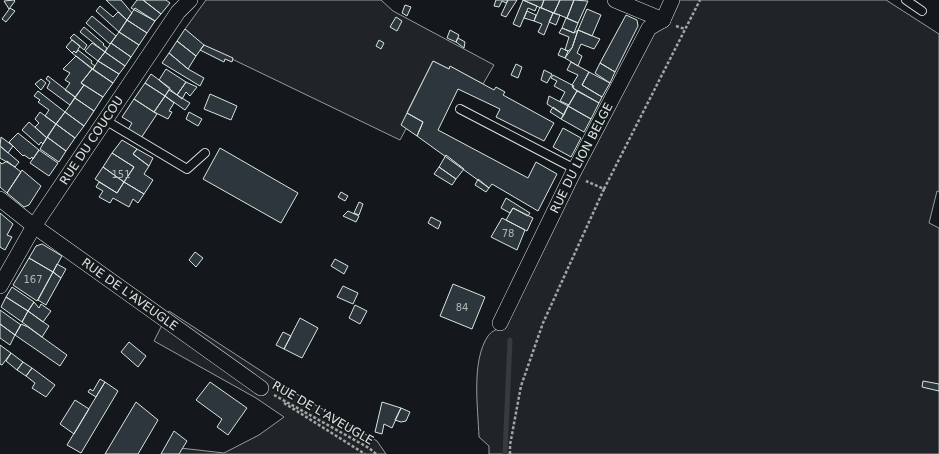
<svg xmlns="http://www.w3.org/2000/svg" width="939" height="454" font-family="'DejaVu Sans',sans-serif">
  <rect width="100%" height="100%" fill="#14181c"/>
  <path fill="#202428" stroke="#939e99" d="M206,0H381L393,11L494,65L483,84L451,67L449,69L433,61L407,112L413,116L400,140L203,45L185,29Z
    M677,0H886L939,34V192L937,191L929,223L939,228V454H489V446L479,437C478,408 471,361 488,336C491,331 501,327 507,325L577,176L656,30Z
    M169,311L295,393L377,441L386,454H177L180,448L224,453L259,435L284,417L256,398L154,341Z"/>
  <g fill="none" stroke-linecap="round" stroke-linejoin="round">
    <path stroke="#363b3e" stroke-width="5" d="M505,454L510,340"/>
  </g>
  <path fill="#2c363c" stroke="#d8e6dc" d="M14,0L15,1L9,9L4,1Z
    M106,0H121L132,13L127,20Z
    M137,0H143L161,14L155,21L131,8Z
    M143,0H166L170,3L161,14Z
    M496,0H508L506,3L502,1L499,7L494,6Z
    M508,0H517L506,17L501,15Z
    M523,0H544L541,8Z
    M523,0L537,6L535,11L528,8L520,27L513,24Z
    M544,0H560L554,13L541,8Z
    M560,0H574L567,18L554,13Z
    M574,0L588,1L578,23L567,18Z
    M405,5L411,7L407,16L402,13Z
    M100,6L113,17L118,12L127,20L119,32L96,11Z
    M540,7L553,13L544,35L538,32L542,24L534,21Z
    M10,8L15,11L6,22L2,19Z
    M135,8L155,21L147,33L127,20Z
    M587,9L601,15L592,36L578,30Z
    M527,11L536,15L534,21L524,18Z
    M553,13L560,15L556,25L549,22Z
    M626,15L637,20L638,26L615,72L600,63Z
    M92,16L116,36L110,44L86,23Z
    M396,17L402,21L397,31L390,27Z
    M566,18L578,23L574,33L562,28Z
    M127,20L147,33L139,45L119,32Z
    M84,27L104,44L103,45L107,48L105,52L80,32Z
    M562,28L574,33L578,30L572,48L568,51L565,50L569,37L559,33Z
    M185,29L204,45L196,56L177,41Z
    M450,30L459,35L456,42L447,38Z
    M578,30L600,39L594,49L581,44L577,53L582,56L578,66L565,58L572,48Z
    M119,32L139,45L131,57L111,43Z
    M74,34L87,45L84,50L70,38Z
    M458,38L465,42L464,48L456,42Z
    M72,40L80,46L76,53L74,51L72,53L66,47Z
    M379,40L384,43L381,49L376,46Z
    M177,41L196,56L188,69L169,53Z
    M92,43L105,52L98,61L85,51Z
    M111,43L131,57L125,66L105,52Z
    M204,45L233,58L232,62L225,59L224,62L200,50Z
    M561,48L568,51L565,58L558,55Z
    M78,50L92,61L91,63L95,66L93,69L72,53L74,51L76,53Z
    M105,52L125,66L119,74L98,61Z
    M169,53L188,69L204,78L200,86L162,63Z
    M76,56L92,69L81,83L84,85L75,97L65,90L70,83L65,80L70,73L63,69Z
    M98,61L119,74L113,83L93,69Z
    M433,61L449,69L450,66L494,90L496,87L505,92L503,95L554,123L544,141L496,117L500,109L458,89L438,130L528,178L536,162L557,174L538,211L492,184L489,188L417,136L423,122L407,113Z
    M571,62L589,72L582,85L602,97L599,103L573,88L574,86L572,85L578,75L567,70Z
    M600,63L615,72L610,83L595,73Z
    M516,64L522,67L518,78L511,75Z
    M92,69L113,83L103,97L81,83Z
    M166,69L186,82L177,95L159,80Z
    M544,70L552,74L547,83L541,80Z
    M589,72L610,83L602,97L582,85Z
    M151,74L170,88L165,96L145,83Z
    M553,75L572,85L573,88L577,91L569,105L560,101L565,92L554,86L557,81L551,78Z
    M48,76L75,97L70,105L47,88L50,82L46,79Z
    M41,79L46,83L41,90L35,84Z
    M186,82L197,87L190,96L186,92L182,99L177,95Z
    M145,83L165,96L154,112L134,99Z
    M84,85L103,97L94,111L75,98Z
    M169,90L190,103L185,110L165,96Z
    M38,91L65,112L56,124L45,116L49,110L38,102L40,100L34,96Z
    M577,91L599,103L591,119L568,106Z
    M210,94L237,106L231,120L204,109Z
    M165,96L174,103L169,111L172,112L168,119L154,112Z
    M549,96L568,106L564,115L547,104Z
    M75,98L94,111L84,126L65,112Z
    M134,99L157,114L141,138L128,130L132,123L122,117Z
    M568,106L591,119L584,132L561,119Z
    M553,107L564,115L561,119L550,112Z
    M40,112L56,124L47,138L35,127L39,123L35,119Z
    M65,112L84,126L75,138L56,124Z
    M189,112L202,119L198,126L186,119Z
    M407,113L423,122L417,136L401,125Z
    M29,122L47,138L43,144L41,142L39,145L22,130Z
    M56,124L75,138L66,151L47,137Z
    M563,128L581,138L571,157L553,147Z
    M18,133L39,150L33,159L32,157L30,159L24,155L23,156L9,142Z
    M1,137L13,146L8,153L0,146Z
    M47,137L66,151L59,162L40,149Z
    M122,140L137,149L133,154L149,166L144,174L153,180L144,194L124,182L134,167L112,153Z
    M0,146L19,162L15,167L0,158Z
    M220,148L298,193L281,223L203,179Z
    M137,149L153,158L149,166L133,154Z
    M39,150L58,163L49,176L30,163Z
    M112,153L134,167L124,182L103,167Z
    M446,155L464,169L456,179L439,167Z
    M7,161L21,172L7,193L0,187V162L2,164Z
    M103,167L124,182L117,193L95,179Z
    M439,167L456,179L452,185L434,174Z
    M22,170L41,186L29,205L24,207L7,193Z
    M478,179L489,188L486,192L475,185Z
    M99,182L117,193L124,182L144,194L138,203L133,199L129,207L113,198L110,203L99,197L103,191L96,187Z
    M341,192L348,196L345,201L338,197Z
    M506,198L530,213L528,216L513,208L510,213L501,208Z
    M359,202L363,204L359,215L354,213Z
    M513,208L533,218L527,231L506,220Z
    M348,211L359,216L356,222L343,216Z
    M0,213L13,224L7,235L12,237L5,250L0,247Z
    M431,217L441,222L438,229L428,223Z
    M502,218L525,230L517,250L491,237Z
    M42,244L62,256L53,272L29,258L36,246Z
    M195,252L203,258L196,267L189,260Z
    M29,258L53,272L37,301L13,285Z
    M335,259L348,266L344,274L331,266Z
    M57,264L66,269L61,278L53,272Z
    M53,272L61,278L46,305L38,300Z
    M453,284L485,297L472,329L440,316Z
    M343,286L358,293L353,304L337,297Z
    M12,287L34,302L28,311L6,297Z
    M6,297L28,311L22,322L1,307Z
    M34,302L39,308L41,304L51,311L43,322L28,311Z
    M355,305L367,311L360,324L349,318Z
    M0,310L21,325L15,335L0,324Z
    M28,311L49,326L42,337L22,322Z
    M300,318L318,328L302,358L284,349Z
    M0,324L15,335L10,345L0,338Z
    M21,324L28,327L67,355L60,366L15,335Z
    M283,332L291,336L284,349L276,345Z
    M129,342L146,356L138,367L121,352Z
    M0,345L11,353L2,365L0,364Z
    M11,353L23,362L17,370L6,361Z
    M23,362L32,368L26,376L17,370Z
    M32,368L55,385L46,397L32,388L35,383L26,376Z
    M100,379L105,382L96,397L88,392L90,389L93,391Z
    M923,381L939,384V391L922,387Z
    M105,382L118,391L81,453L67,445Z
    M210,382L247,408L228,435L217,427L222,419L196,400Z
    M75,400L89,409L74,434L60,424Z
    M136,402L158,420L138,454H105Z
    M382,402L401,408L392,428L384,424L382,434L375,432Z
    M401,408L410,412L406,421L401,422L395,420Z
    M174,431L187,441L179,454H161Z"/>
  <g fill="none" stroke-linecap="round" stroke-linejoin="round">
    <defs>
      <path id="service" d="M906,0L922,11
        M460,109L575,169
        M105,120L187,169L205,153"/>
      <g id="minor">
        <path d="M615,0L663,20"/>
        <path id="s1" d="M0,199L34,226L261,388"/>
        <path id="s2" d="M0,286L34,226L178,12L190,0"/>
        <path id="s3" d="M500,323L572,175L649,28L663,20L672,0"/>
      </g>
    </defs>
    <use href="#service" stroke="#d8e6dc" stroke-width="10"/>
    <use href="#minor" stroke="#d8e6dc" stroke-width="16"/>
    <path stroke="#9da8a2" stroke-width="2.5" stroke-dasharray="3 2" stroke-linecap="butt" d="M676,26L685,29
      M604,189L700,0
      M274,395L369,448L376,454
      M284,403L365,454
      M510,454V445L521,386L543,323L604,189L586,181"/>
    <use href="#service" stroke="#14181c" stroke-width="8"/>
    <use href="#minor" stroke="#14181c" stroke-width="15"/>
  </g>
  <g text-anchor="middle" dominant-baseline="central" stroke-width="3" stroke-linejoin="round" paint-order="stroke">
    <g font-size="10" fill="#adbab4">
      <text x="121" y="174">151</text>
      <text x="508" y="233">78</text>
      <text x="33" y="279">167</text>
      <text x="462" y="307">84</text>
    </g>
    <g font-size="12" fill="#d8e6dc" stroke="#14181c">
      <text stroke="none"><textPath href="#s2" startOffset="172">RUE DU COUCOU</textPath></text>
      <text stroke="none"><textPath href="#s3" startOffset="184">RUE DU LION BELGE</textPath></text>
      <text stroke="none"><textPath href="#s1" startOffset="161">RUE DE L'AVEUGLE</textPath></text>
      <text transform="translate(323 413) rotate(30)">RUE DE L'AVEUGLE</text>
    </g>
  </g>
</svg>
